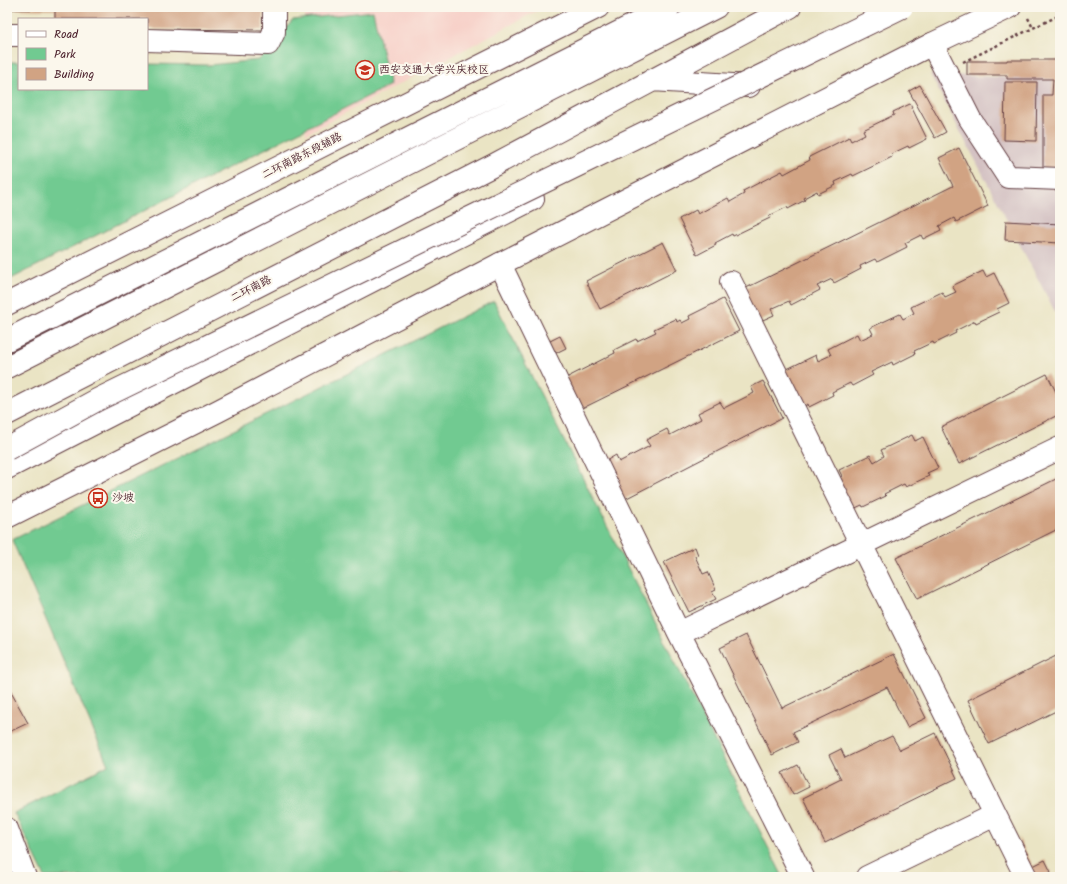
<svg xmlns="http://www.w3.org/2000/svg" width="1067" height="884" font-family="Kalam,'LXGW WenKai TC',sans-serif">
  <rect width="100%" height="100%" fill="#fbf7ec"/>
  <filter id="ink" filterUnits="userSpaceOnUse"><feTurbulence type="fractalNoise" baseFrequency=".025" numOctaves="2"/><feDisplacementMap in="SourceGraphic" scale="8" xChannelSelector="R" yChannelSelector="G"/><feConvolveMatrix kernelMatrix="1 2 1 2 8 2 1 2 1" color-interpolation-filters="sRGB"/></filter>
  <filter id="wash" filterUnits="userSpaceOnUse"><feTurbulence type="fractalNoise" baseFrequency=".012" numOctaves="4" result="noise"/><feDisplacementMap in="SourceGraphic" scale="16" xChannelSelector="R" yChannelSelector="G"/><feGaussianBlur stdDeviation="0.9" result="paint"/><feColorMatrix in="noise" values="0 0 0 0 0 0 0 0 0 0 0 0 0 0 0 0 0 1.4 0 .05"/><feComposite in="paint" operator="in"/></filter>
  <g filter="url(#wash)">
    <rect width="100%" height="100%" fill="#eae4c4"/>
    <path fill="#f7d1c9" d="M305,7H544L306,134Z"/>
    <path fill="#d2bfc1" d="M930,74L1060,80V321Z"/>
    <path fill="#71ca91" stroke="#5e745e" d="M373,11L390,85L7,281V62H19V89H147V64L209,65L259,60L293,20Z
      M494,301L783,877H45L14,813L108,765L12,540Z"/>
    <g id="blocks">
      <path fill="#d1a383" d="M7,7H263V30L147,29V19H55V10L7,9Z
        M1007,60H1060V173H1043V95H1052L1053,79H1007V75H967V61H1007Z
        M1005,82H1037L1036,141L1004,140Z
        M920,85L946,132L935,138L909,91Z
        M910,104L927,139L909,148L908,146L891,154L892,157L853,176L852,174L835,182L836,185L818,194L817,191L804,198L805,200L788,209L787,207L769,216L770,218L733,236L732,234L715,243L716,245L697,255L679,219L696,210L698,214L728,198L730,202L744,194L743,191L782,171L784,174L810,160L809,157L849,137L851,141L865,134L863,130L894,115L893,112Z
        M959,148L988,206L956,222L954,218L939,226L941,230L923,239L921,235L905,243L907,247L877,262L875,259L860,266L861,269L834,283L832,279L817,286L820,290L791,305L789,301L771,309L774,315L756,323L740,291L953,186L939,158Z
        M1006,221L1060,224V243L1005,240Z
        M663,242L677,270L600,309L586,281Z
        M983,271L986,277L994,273L1009,303L997,309L999,312L976,323L975,321L955,331L956,333L934,344L933,342L914,351L915,354L893,365L892,362L871,372L873,375L852,386L850,383L832,392L833,395L809,407L808,404L797,410L785,370L816,355L818,361L831,355L828,349L857,334L860,340L873,334L870,328L900,314L903,319L914,313L911,307L942,292L945,297L956,292L952,286Z
        M723,299L739,331L579,410L564,379L615,353L614,350L636,339L637,341L656,332L654,329L676,319L677,322L680,320L682,323L690,319L689,316Z
        M560,336L566,348L552,355L546,343Z
        M1047,374L1060,400V414L959,464L941,427Z
        M763,381L782,418L623,500L604,462L616,455L619,462L650,446L646,440L667,429L670,435L701,419L698,413L720,402L724,408L754,393L751,387Z
        M912,435L915,441L923,437L938,468L927,473L929,476L906,487L904,484L884,494L886,496L863,507L862,505L851,510L836,480L842,476L839,470L870,455L874,462L884,456L881,450Z
        M1060,477V528L917,599L896,558Z
        M695,547L698,555L695,556L703,574L708,572L716,590L712,592L716,599L689,612L664,562Z
        M746,635L782,708L894,654L926,718L907,727L887,687L793,732L798,742L772,755L720,648Z
        M1060,654V709L989,744L968,700Z
        M7,685L28,723L9,732L7,728Z
        M935,733L957,778L825,843L803,798L841,779L829,755L841,749L845,758L892,736L900,750Z
        M798,765L809,787L793,795L782,773Z
        M1018,837L1033,866L1045,860L1051,872L1041,877H1026Z"/>
    </g>
  </g>
  <g filter="url(#ink)">
    <use href="#blocks" fill-opacity="0" stroke="#623d42" stroke-width="1"/>
    <g fill="none" stroke-linecap="round" stroke-linejoin="round">
      <defs>
        <path id="minor" d="M7,35H19
          M147,40L268,44L274,32V7
          M932,44L970,119L1008,177L1060,179
          M500,264L679,633L803,877
          M731,282L1026,877
          M679,633L1060,448
          M7,829L25,877
          M867,877L995,815"/>
        <path id="major" d="M7,304L598,7
          M7,468L424,254L533,199
          M7,517L218,411L500,264L932,44L1010,7"/>
        <path id="highway" d="M652,80L749,86
          M7,340L669,7
          M7,367L716,7
          M7,414L494,165L790,7"/>
      </defs>
      <use href="#minor" stroke="#623d42" stroke-width="24"/>
      <use href="#major" stroke="#623d42" stroke-width="24"/>
      <use href="#highway" stroke="#623d42" stroke-width="24"/>
      <path stroke="#623d42" stroke-width="2.5" stroke-dasharray="3 3" stroke-linecap="butt" d="M1028,18L1033,28
        M963,62L1060,15"/>
      <use href="#minor" stroke="#fff" stroke-width="22"/>
      <use href="#major" stroke="#fff" stroke-width="22"/>
      <use href="#highway" stroke="#fff" stroke-width="22"/>
      <defs>
        <path id="highway-bridge" d="M7,449L97,400L902,7"/>
      </defs>
      <use href="#highway-bridge" stroke="#623d42" stroke-width="24" stroke-linecap="butt"/>
      <use href="#highway-bridge" stroke="#fff" stroke-width="22"/>
    </g>
  </g>
  <defs>
    <symbol id="university-ring" viewBox="-11 -11 22 22"><circle r="9.5" fill="#fbf7ec" stroke="#c8321e" stroke-width="1.5"/><path d="M0-5L7-2L0 1L-7-2ZM-4 1L0 2.5L4 1V4Q0 6-4 4Z" fill="#c8321e"/></symbol>
    <symbol id="bus-ring" viewBox="-11 -11 22 22"><circle r="9.5" fill="#fbf7ec" stroke="#c8321e" stroke-width="1.5"/><path d="M-5-6H5V4H4V6H2V4H-2V6H-4V4H-5ZM-3.5-4V0h7V-4ZM-3.5 1.2v1.5H-2V1.2ZM2 1.2v1.5H3.5V1.2Z" fill="#c8321e"/></symbol>
  </defs>
  <g fill-rule="evenodd">
    <use href="#university-ring" x="354" y="59" width="22" height="22"/>
    <use href="#bus-ring" x="87" y="487" width="22" height="22"/>
  </g>
  <g text-anchor="middle" dominant-baseline="central" stroke-width="4" stroke-linejoin="round" paint-order="stroke">
    <g font-size="11" fill="#4a1f2b" stroke="#fbf7ec" text-anchor="start">
      <text x="379" y="70">西安交通大学兴庆校区</text>
      <text x="112" y="498">沙坡</text>
    </g>
    <g font-size="11" fill="#4a1f2b" stroke="#fbf7ec">
      <text transform="translate(302 156) rotate(-27)">二环南路东段辅路</text>
      <text transform="translate(251 289) rotate(-27)">二环南路</text>
    </g>
  </g>
  <rect width="1067" height="884" fill="none" stroke="#fbf7ec" stroke-width="24"/>
  <rect x="18" y="18" width="130" height="72" fill="#fbf7ec" stroke="#b4a19f"/>
  <rect x="26" y="31" width="20" height="6" fill="#ffffff" stroke="#b4a19f"/>
  <text x="54" y="38" font-size="12" fill="#4a1f2b">Road</text>
  <rect x="26" y="48" width="20" height="12" fill="#71ca91" stroke="#b4a19f"/>
  <text x="54" y="58" font-size="12" fill="#4a1f2b">Park</text>
  <rect x="26" y="68" width="20" height="12" fill="#d1a383" stroke="#b4a19f"/>
  <text x="54" y="78" font-size="12" fill="#4a1f2b">Building</text>
</svg>
